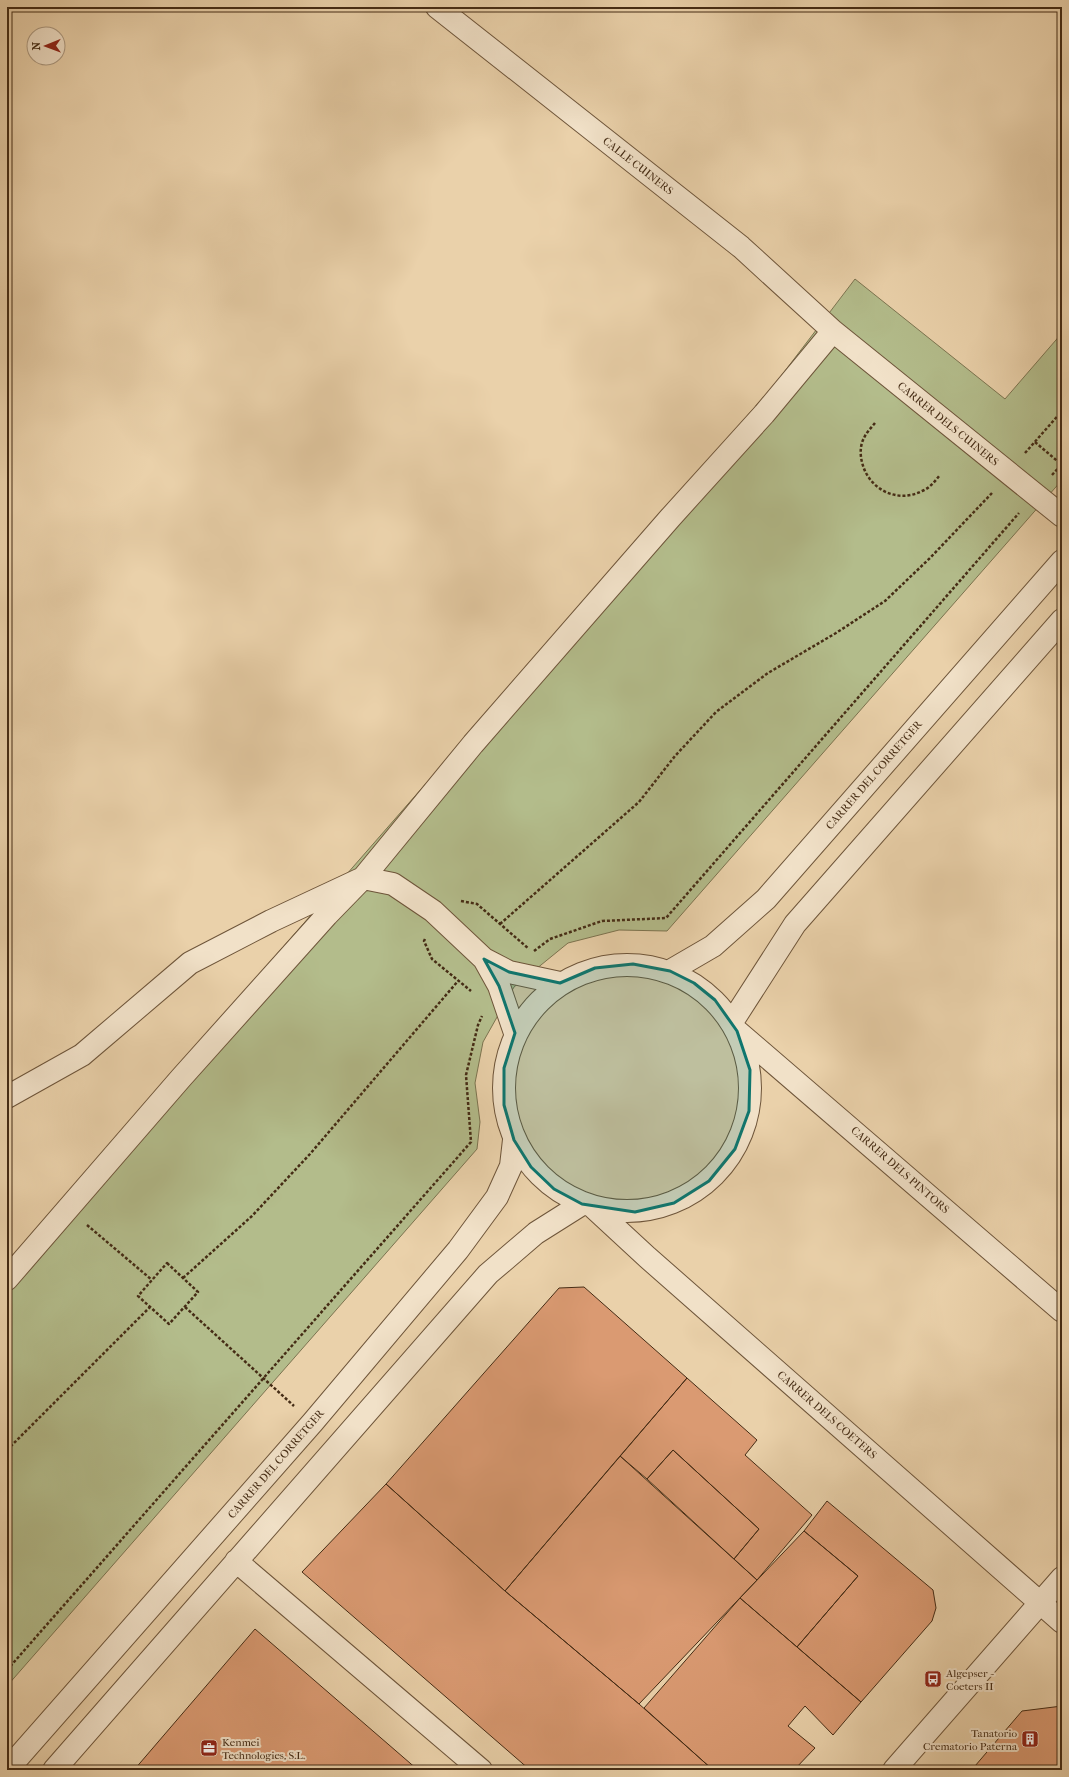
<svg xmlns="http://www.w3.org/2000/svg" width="1069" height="1777" font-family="'IM FELL French Canon',serif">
  <rect width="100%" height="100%" fill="#ead1aa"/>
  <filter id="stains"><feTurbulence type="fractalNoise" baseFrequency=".005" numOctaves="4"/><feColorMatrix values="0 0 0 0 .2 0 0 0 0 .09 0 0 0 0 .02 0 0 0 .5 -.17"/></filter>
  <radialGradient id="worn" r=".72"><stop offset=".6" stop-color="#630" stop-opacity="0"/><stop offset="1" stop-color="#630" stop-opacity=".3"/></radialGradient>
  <path fill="#b3bc8b" stroke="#7c7450" d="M855,279L1005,399L1062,333V480L667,931L619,930L568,943L514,987L483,1042L475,1083L480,1122L477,1149L7,1686V1263L775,384Z"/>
  <path fill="#da9a72" stroke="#452c15" d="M584,1287L687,1378L505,1591L386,1484L559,1288Z
    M687,1378L757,1440L745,1455L812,1515L757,1580L734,1559L759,1529L673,1450L647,1479L620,1456Z
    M673,1450L759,1529L734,1559L647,1479Z
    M620,1456L757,1580L639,1704L505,1591Z
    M386,1484L505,1591L639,1704L713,1770H530L302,1572Z
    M827,1501L933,1590L936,1608L932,1621L861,1702L797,1647L858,1576L804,1531Z
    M804,1531L858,1576L797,1647L740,1598Z
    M740,1598L861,1702L833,1735L805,1706L788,1726L815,1748L794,1770H713L644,1708Z
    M255,1629L418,1770H134Z
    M1062,1706V1770H980L975,1766L1022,1711Z
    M975,1766L980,1770H972Z"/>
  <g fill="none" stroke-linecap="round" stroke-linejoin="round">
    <defs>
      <path id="minor" d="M437,7L741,247L833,331L1062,516
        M484,959L499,986L515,1033
        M504 1088a123 123 0 1 1 246 0a123 123 0 1 1-246 0Z
        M670,971L713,946L766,899L1062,561
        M732,1022L795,924L1062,620
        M737,1031L1062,1311
        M7,1097L82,1055L190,963L271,921L363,878L393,884L433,911L484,959L509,972L560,983
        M594,1208L647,1257L1062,1622
        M7,1279L181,1078L327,915L363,878L473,744L670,518L764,414L833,331
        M236,1561L481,1770
        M7,1770L313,1422L458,1250L497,1197L511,1166L514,1140
        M54,1770L488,1274L536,1233L582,1204
        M894,1770L1062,1578"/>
    </defs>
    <use href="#minor" stroke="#6e553a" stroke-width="24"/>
    <path stroke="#452c15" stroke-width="2.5" stroke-dasharray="3 2" stroke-linecap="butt" d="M875,423C871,428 866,433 864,438C860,445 860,455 862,462C868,489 897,504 922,491C930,488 935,481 940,475
      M1035,442L1062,465
      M1025,453L1062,411
      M1052,475L1062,464
      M461,901L477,904L529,949
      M500,924L639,802L675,756L716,712L768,673L836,633L885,601L930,558L992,493
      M425,939L424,941L432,959L471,991
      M534,951L550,939L602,921L666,918L1019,513
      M87,1225L152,1280
      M167,1263L198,1292L169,1324L138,1296Z
      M183,1278L252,1216L310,1154L458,981
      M185,1307L294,1406
      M7,1450L150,1307
      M7,1670L471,1142L466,1075L478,1025L482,1016"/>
    <use href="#minor" stroke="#f1e1c8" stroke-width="22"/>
  </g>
  <path fill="#0f766e" fill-opacity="0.2" stroke="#0f766e" stroke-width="3" stroke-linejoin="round" d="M484,959L509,972L560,983L595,968L633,964L670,971L694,983L715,1000L737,1031L750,1070L749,1111L735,1149L709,1181L674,1203L635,1212L582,1204L554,1189L531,1167L514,1140L504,1105V1068L515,1033L499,986Z"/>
  <defs>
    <symbol id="bus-square" viewBox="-11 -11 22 22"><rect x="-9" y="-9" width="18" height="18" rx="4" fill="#8f2418" stroke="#f1e1c8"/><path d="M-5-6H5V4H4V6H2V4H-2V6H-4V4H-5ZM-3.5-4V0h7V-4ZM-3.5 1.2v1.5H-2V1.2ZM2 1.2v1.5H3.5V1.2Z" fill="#fff"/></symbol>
    <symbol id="building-square" viewBox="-11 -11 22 22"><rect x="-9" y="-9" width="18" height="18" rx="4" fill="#8f2418" stroke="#f1e1c8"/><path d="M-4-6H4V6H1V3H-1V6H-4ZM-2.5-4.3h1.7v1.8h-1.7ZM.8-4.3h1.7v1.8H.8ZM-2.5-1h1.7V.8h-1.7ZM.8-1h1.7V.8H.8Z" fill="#fff"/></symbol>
    <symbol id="office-square" viewBox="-11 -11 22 22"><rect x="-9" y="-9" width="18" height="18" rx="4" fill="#8f2418" stroke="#f1e1c8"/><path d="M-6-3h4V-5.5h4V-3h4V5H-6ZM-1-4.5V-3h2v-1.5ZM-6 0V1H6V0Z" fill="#fff"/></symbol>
  </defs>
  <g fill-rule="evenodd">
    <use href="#bus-square" x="923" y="1669" width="20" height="20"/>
    <use href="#building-square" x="1020" y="1729" width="20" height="20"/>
    <use href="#office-square" x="199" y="1738" width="20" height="20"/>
  </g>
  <g text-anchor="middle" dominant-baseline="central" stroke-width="4" stroke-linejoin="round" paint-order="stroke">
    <g font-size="11" fill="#452c15" stroke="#f1e1c8">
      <text transform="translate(638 166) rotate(38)">CALLE CUINERS</text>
      <text transform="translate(948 424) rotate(39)">CARRER DELS CUINERS</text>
      <text transform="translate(874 775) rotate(-49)">CARRER DEL CORRETGER</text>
      <text transform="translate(900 1170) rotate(41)">CARRER DELS PINTORS</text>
      <text transform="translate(827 1415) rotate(41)">CARRER DELS COETERS</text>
      <text transform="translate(276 1464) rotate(-49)">CARRER DEL CORRETGER</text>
    </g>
    <g font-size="11" fill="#452c15" stroke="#f1e1c8" text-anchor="start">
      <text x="946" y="1673">Algepser -<tspan x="946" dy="13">Coeters II</tspan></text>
      <text x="1017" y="1733" text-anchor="end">Tanatorio<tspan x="1017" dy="13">Crematorio Paterna</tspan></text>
      <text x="222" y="1742">Kenmei<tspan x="222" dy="13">Technologies, S.L.</tspan></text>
    </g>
  </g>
  <rect width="1069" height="1777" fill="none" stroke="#ead1aa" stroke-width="24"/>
  <rect x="8" y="8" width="1053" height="1761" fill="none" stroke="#452c15" stroke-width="2"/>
  <rect x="12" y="12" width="1045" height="1753" fill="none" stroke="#452c15"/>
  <g transform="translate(46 46) rotate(269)"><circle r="19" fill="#f1e1c8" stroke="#ac9980"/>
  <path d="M0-3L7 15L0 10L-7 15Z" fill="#8f2418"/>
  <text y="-6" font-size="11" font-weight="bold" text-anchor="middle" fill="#452c15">N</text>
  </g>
  <rect width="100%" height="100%" filter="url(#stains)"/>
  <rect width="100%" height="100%" fill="url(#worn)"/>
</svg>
